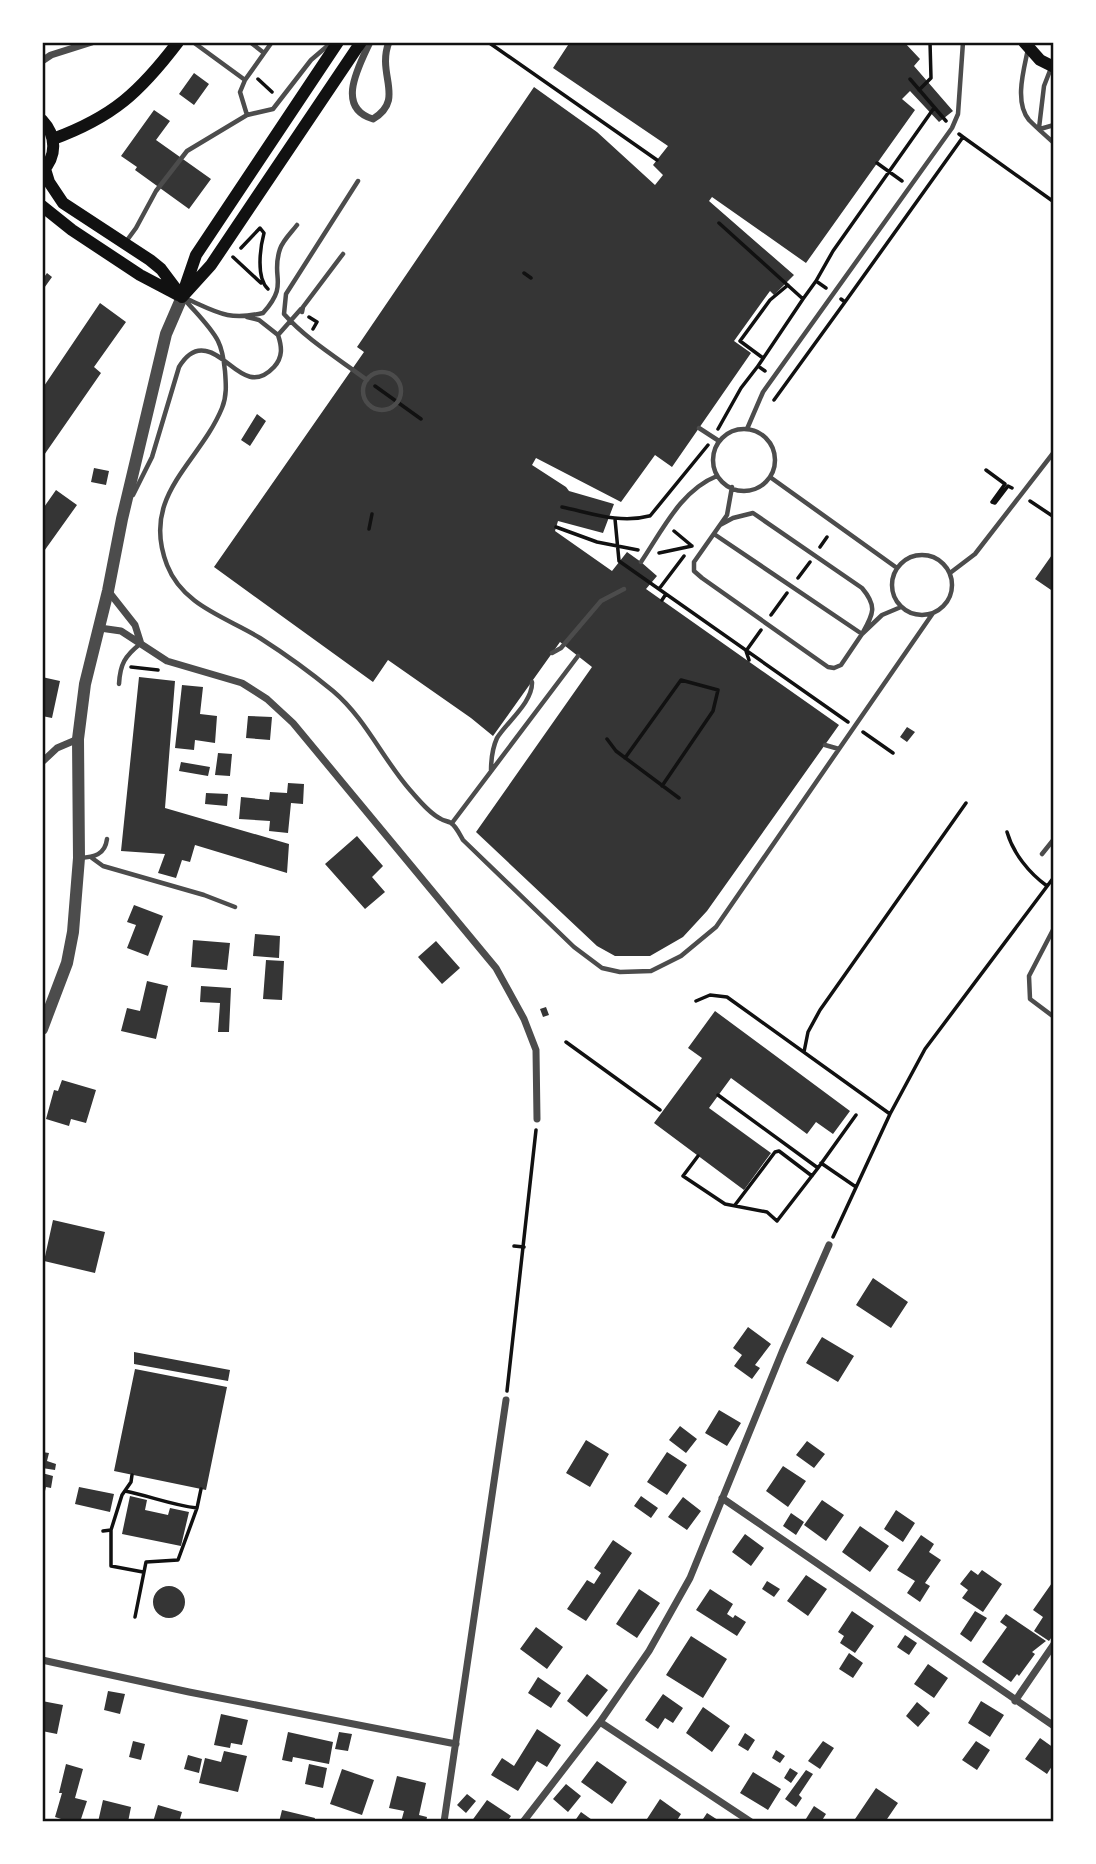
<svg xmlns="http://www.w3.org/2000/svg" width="1096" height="1864" font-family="Helvetica,sans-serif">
  <rect width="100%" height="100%" fill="#fff"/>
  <path fill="#353535" d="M570,42H904L920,59L914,66L953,111L939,122L910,91L902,99L915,110L806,263L712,197L709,201L794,275L774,295L770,291L734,341L751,353L672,467L655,455L621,502L536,458L532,465L566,487L569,491L614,504L603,533L558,521L555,531L612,571L627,552L641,562L657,576L646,589L839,725L707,911L683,937L650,956H615L597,946L476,832L592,667L560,642L493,736L471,718L388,660L373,682L214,567L364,352L357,347L534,87L597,132L655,185L663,175L653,165L668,146L553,68Z
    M194,73L209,84L194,105L179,94Z
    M154,110L170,121L156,140L211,179L189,209L135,170L137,167L121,156Z
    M47,273L52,277L42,291V280Z
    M100,303L126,322L94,367L101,373L42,458V389Z
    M257,414L266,421L250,446L241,440Z
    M94,468L109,471L106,485L91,482Z
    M56,490L77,505L42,554V510Z
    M1054,552V592L1035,579Z
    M42,677L60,681L52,718L42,716Z
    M139,677L175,681L165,808L289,844L287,873L195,845L190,862L182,860L176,878L158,873L165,854L121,851Z
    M182,685L203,687L200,714L217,716L215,743L195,740L194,750L175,748Z
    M248,716L272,717L270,740L246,738Z
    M907,727L915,732L907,742L900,737Z
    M218,753L232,754L230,776L215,775Z
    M181,762L210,767L208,776L179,771Z
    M288,783L304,784L303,804L291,803L288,833L269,831L270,821L239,819L241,797L269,800L270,792L287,793Z
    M206,793L228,794L227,806L205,804Z
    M357,836L383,866L372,877L385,892L365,909L325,864Z
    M134,905L163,916L148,956L127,948L136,925L127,922Z
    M255,934L280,936L279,958L253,956Z
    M193,940L230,943L227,970L191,967Z
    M436,941L460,968L442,984L418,957Z
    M266,960L284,961L282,1000L263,999Z
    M147,981L168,986L156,1039L121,1031L127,1008L140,1011Z
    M201,986L231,988L229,1032H218L220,1003L200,1002Z
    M546,1007L549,1015L543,1017L540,1009Z
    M715,1011L850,1111L833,1134L816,1122L807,1134L731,1078L709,1108L771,1153L744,1190L654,1123L702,1058L688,1048Z
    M62,1080L96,1090L86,1123L71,1119L69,1126L46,1119L54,1090L58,1091Z
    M53,1220L105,1232L95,1273L44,1261Z
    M873,1278L908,1302L891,1328L856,1305Z
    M748,1327L771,1344L755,1365L760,1368L752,1379L734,1366L742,1355L733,1348Z
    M822,1337L854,1356L838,1382L806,1363Z
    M134,1352L230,1370L228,1381L134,1364Z
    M135,1369L227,1387L206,1490L114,1471Z
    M719,1410L741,1423L727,1446L705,1433Z
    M680,1426L697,1439L686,1453L669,1440Z
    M586,1440L609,1454L590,1487L566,1473Z
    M807,1441L825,1454L814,1468L796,1455Z
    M42,1452L49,1453L47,1461L56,1464L55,1470L42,1468Z
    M667,1452L687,1465L667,1495L647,1482Z
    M783,1466L806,1481L788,1507L766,1491Z
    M42,1473L53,1476L51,1488L46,1487L45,1491L42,1490Z
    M79,1487L114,1494L110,1512L75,1504Z
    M130,1496L147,1500L145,1510L168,1515L170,1508L189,1512L181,1546L122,1534Z
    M641,1496L658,1508L651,1518L634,1506Z
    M683,1497L701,1511L687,1530L668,1517Z
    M822,1500L844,1515L826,1541L804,1525Z
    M896,1510L915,1523L903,1542L884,1529Z
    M791,1513L804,1522L796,1535L783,1526Z
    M860,1526L889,1546L870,1572L842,1552Z
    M745,1534L764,1548L751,1566L732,1552Z
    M921,1535L934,1544L929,1552L941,1560L925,1583L930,1586L920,1602L907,1593L915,1581L897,1570Z
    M613,1540L632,1553L586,1621L567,1609L587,1580L594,1584L601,1573L594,1568Z
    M971,1570L978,1575L982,1570L1002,1584L983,1612L962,1598L968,1590L960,1584Z
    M806,1575L827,1589L808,1616L787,1601Z
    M1054,1580V1634L1049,1641L1034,1631L1043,1617L1033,1610Z
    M767,1581L780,1589L774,1597L762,1589Z
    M153 1602a16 16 0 1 1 32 0a16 16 0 1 1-32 0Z
    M639,1589L660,1603L637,1638L616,1624Z
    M710,1589L733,1604L727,1614L733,1618L735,1615L746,1622L737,1636L696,1610Z
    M852,1611L874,1626L855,1653L840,1643L844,1636L838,1632Z
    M975,1611L987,1618L971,1642L960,1634Z
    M1006,1614L1046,1641L1032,1652L1035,1654L1019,1676L1017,1674L1011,1682L982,1662L1007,1627L1000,1622Z
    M536,1627L563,1647L547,1669L520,1649Z
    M905,1635L917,1643L909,1655L897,1647Z
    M691,1636L727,1659L703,1698L666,1675Z
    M849,1653L863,1663L853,1678L839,1669Z
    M928,1664L948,1678L934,1698L914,1684Z
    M587,1674L608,1690L587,1717L567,1701Z
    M538,1677L561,1693L551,1708L528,1693Z
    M108,1691L125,1694L120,1714L104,1710Z
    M663,1694L683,1708L673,1723L665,1718L658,1729L645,1720Z
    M42,1701L63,1705L57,1734L42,1731Z
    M981,1701L1004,1715L990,1737L968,1723Z
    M917,1702L930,1713L918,1727L906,1716Z
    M703,1707L730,1726L712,1752L686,1733Z
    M221,1714L248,1720L242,1745L231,1743L230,1748L214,1745Z
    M537,1729L561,1745L547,1767L537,1761L518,1791L491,1775L502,1758L514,1766Z
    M288,1732L333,1742L329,1764L293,1757L292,1762L282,1760Z
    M339,1732L352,1734L348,1751L335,1749Z
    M745,1733L755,1740L748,1751L738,1745Z
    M1040,1738L1054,1748V1763L1047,1774L1025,1759Z
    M133,1741L145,1744L141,1760L129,1757Z
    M823,1741L834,1748L820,1769L808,1761Z
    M976,1741L990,1750L977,1770L962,1760Z
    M776,1750L785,1756L780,1763L772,1758Z
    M224,1751L247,1756L238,1792L199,1783L205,1758L221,1762Z
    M188,1755L202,1759L199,1773L184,1769Z
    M597,1761L627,1782L612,1804L581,1782Z
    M66,1764L83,1769L75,1798L87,1801L80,1822H70L55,1817L62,1793H59Z
    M309,1764L327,1768L323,1788L305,1784Z
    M790,1768L798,1773L791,1783L784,1778Z
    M342,1769L374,1780L362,1815L330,1804Z
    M806,1770L813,1774L799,1795L802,1798L796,1807L785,1799Z
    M753,1772L781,1789L768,1810L740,1793Z
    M397,1776L426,1783L419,1815L427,1817L426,1822H401L404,1811L389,1808Z
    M566,1784L581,1796L568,1812L553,1799Z
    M876,1788L898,1803L885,1822H853Z
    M467,1794L476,1801L466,1813L457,1805Z
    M660,1799L681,1814L676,1822H645Z
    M103,1800L131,1807L128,1822H98Z
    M487,1800L511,1816L507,1822H471Z
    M158,1805L182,1812L179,1822H153Z
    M814,1806L826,1814L821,1822H804Z
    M282,1810L315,1818L314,1822H279Z
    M581,1812L595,1822H574Z
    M707,1813L721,1822H701Z"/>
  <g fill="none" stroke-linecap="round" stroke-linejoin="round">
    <path stroke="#111" stroke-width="3.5" d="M488,42L657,160
      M258,79L272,92
      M910,79L946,121
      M919,90L931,78L930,42
      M963,137L1054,202
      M877,163L902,181
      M719,223L803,299L816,281L826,288
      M241,248L260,228L264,233C260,248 256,278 268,289
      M233,257L261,283
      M524,273L531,278
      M816,281L833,251L934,108
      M845,302L963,137L959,134
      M309,317L317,322L313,329
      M763,358L740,341L770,300L788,285
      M765,371L758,366L803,299
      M375,386L421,419
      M774,400L845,302L841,299
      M718,429L741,388L758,366
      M986,470L1005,484L992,502L995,503L1008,486L1012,488
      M1030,501L1054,517
      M562,507C591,513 620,524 649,516
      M650,516L708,445
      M615,519L619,561L848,722
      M556,527L597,542L638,550
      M369,529L372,514
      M674,531L692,546
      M820,547L827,537
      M659,553L692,546
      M798,578L810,562
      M659,589L684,556
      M662,600L666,594
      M771,615L787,593
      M749,660L746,651L761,630
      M131,667L158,670
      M863,732L893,753
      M607,739L616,751L679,798
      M625,758L681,680L718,690L713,711L662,786
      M1007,832C1013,853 1029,873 1047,886
      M696,1001L710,995L727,997L890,1114
      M566,1042L660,1110
      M804,1052L808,1032L820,1010L966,803
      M698,1156L683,1176L725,1204L767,1212L777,1221L818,1168L718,1095
      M821,1163L856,1187
      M818,1168L856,1115
      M735,1205L775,1152L779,1151L812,1176
      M833,1237L890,1114L925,1049L1054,877
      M514,1246L524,1247
      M507,1391L536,1130
      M125,1491C150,1496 172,1505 197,1508L201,1489
      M111,1530V1566L143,1572
      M103,1531L111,1530L122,1495L131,1482L132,1475
      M135,1617L146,1562L178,1560L197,1508"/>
    <path stroke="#4c4c4c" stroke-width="4.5" d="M193,42L245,80
      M250,42L264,53
      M1028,49C1024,69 1014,102 1029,120C1037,128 1046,136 1054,143
      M247,115L240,92L245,80L272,42
      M1039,128L1044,86L1051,68
      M1040,129L1054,125
      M358,181L286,294L284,314C307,340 339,359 367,380
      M125,243L136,228L156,191L187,151L247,115L273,109L311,60L332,42
      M185,298C217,312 227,321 263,313C290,283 270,278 280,249C283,240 291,233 297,225
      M185,300C196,313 210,326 218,341C223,351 224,361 225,371C226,384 227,396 222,408C199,464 140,495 167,565C183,606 226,617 260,638C285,654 310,672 333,691C366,719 382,758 410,790C419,800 429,813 441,819C444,821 448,821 451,823C456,826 460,835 463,840L574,947L602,968L620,972L651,971L681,956L716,927L933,613
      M302,312L303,307L343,254
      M278,335L301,309
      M363 391a19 19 0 1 1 38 0a19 19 0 1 1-38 0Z
      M699,428L719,441
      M713 460a31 31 0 1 1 62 0a31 31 0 1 1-62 0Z
      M747,429L763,392L952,128L958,114L963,42
      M770,477L897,568
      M732,487L727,515L694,562V571L702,578L828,667L834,668L841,665L862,634L882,615L901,607
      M133,495L152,457L179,367C185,357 193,348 206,351C229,355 247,396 274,367C283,357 282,347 278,335L259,320L247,317
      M714,534L862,634C873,614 878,607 862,588L753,513L733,518L720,525
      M892 585a30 30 0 1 1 60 0a30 30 0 1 1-60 0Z
      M641,562C662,531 681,490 717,476
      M950,573L975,554L1054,452
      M552,653L561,648L601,601L624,589
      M119,684C120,664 125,656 140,644
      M825,745L839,749
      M491,771C491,760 492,749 497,738C507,722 533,702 532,682
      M452,823L578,656
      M1042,854L1054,839
      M80,858C94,857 105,855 107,839
      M92,858L103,866L204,895L235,907
      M1054,928L1029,976L1030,999L1054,1017"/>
    <path stroke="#4c4c4c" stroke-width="7" d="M370,42C359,66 335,108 373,119C406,99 376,75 389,42
      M42,61L51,55L92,42
      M109,592L135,625L141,644
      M100,628L121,631L167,661L242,683L267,699L293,723L496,968L524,1019L536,1050L537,1119
      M42,762L57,748L78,739
      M722,1498L1054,1726
      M42,1660L189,1692L456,1744
      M1015,1701L1054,1644
      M600,1722L751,1822
      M444,1822L506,1400
      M523,1822L600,1722L649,1651L690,1578L782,1352L829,1245"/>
    <path stroke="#4c4c4c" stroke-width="12" d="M42,1029L67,963L73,932L79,858L78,739L85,684L108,591L122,519L166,334L182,297"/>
    <path stroke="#111" stroke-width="12" d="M1024,42L1040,60L1054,67
      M42,120C57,136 57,156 42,172
      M53,139C113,117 140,92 178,42
      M45,169L49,182L63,203L150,260L161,269L182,297
      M42,206L72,230L140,275L178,295
      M183,293L196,255L338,42
      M182,297L211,265L361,42"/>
  </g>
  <rect width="1096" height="1864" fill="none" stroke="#ffffff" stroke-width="88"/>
  <rect x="44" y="44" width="1008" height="1776" fill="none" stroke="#111" stroke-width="2.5"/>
</svg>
